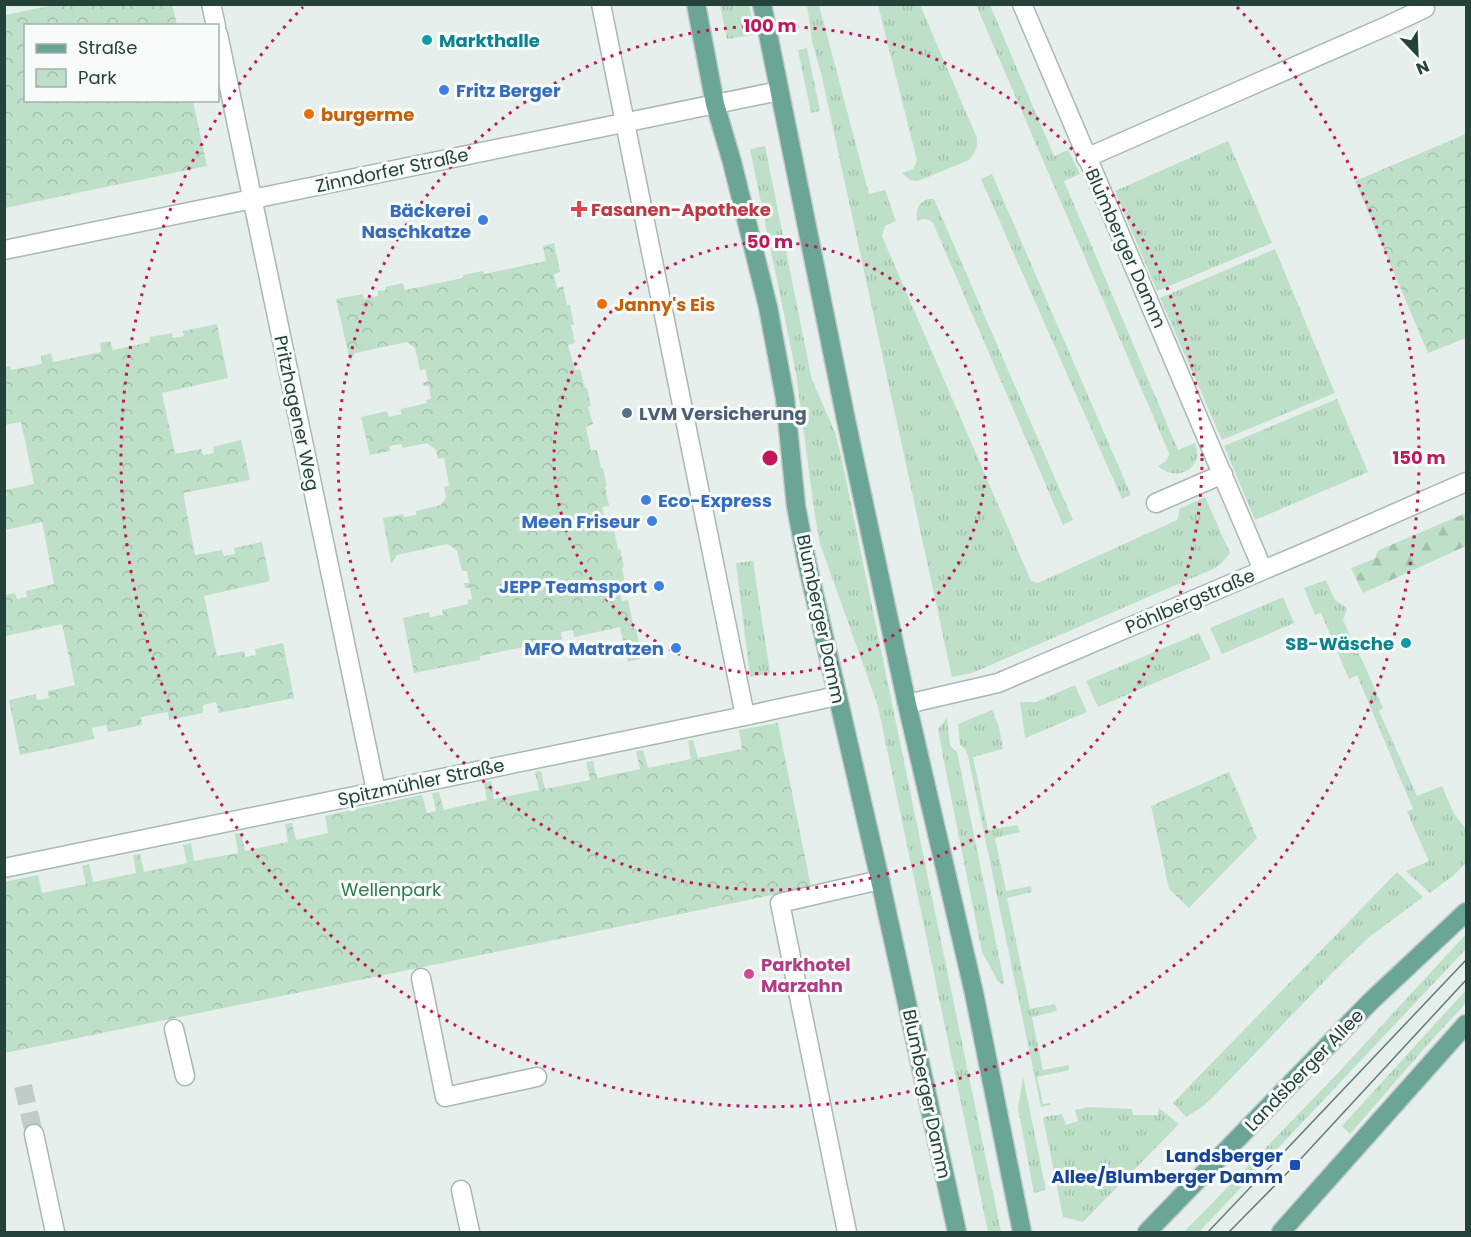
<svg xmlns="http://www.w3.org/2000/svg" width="1471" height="1237" font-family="Poppins,sans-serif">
  <defs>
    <pattern id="grass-tufts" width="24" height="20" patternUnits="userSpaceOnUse" patternTransform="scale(1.5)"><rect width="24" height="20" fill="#bfe0c8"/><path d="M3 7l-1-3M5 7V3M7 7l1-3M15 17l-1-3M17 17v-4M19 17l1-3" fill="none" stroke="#a4c1ad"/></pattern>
    <pattern id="forest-firs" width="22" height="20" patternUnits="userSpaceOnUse" patternTransform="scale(1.5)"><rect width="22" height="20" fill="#bfe0c8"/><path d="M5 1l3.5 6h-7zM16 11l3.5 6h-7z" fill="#a4c1ad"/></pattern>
    <pattern id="park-crowns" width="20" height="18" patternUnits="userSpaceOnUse" patternTransform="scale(1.5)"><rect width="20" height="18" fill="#bfe0c8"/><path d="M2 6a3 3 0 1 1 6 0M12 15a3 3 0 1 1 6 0" fill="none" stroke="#a4c1ad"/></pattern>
  </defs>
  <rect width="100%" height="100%" fill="#e6efeb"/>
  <path fill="url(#grass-tufts)" d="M720,5H749L754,29L753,35L727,39Z
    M807,5H819L869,194L885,190L896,221L885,226L882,236L1031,581L1038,583L1177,520L1179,515V509L1205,497L1230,553L1221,564L1213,569L972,673L952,677L822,77L812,41Z
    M878,5H920L977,138V145L975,152L969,160L918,181L910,180L902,173L913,169L917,161Z
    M976,5H990L1054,156L1068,150L1080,174L1064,181L1178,450L1195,443C1205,469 1176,483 1158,466C1165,462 1168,461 1169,453Z
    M807,48L820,111L811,113L798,50Z
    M1228,141L1272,243L1157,291L1115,191Z
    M765,146L812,380L835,432L840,451L1001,1232H988L878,706L820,544L815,516L796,373L750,149Z
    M992,174L1131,495L1122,499L981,179Z
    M928,199H934L1073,520L1063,525L933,223C928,218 923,219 917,221C916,210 917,204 928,199Z
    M1275,249L1335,393L1222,440L1160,298Z
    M1337,399L1368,472L1255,520L1224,446Z
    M753,561L770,673L750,677L736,563Z
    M1326,580L1335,600L1347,608L1343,620L1357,651L1363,662L1383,708L1379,711L1417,796L1442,786L1454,814L1466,829V863L1454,875L1430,893L1406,871L1429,861L1407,812L1413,809L1357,675L1349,679L1321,613L1315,615L1304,588Z
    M1283,597L1294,623L1222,654L1210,628Z
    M1199,633L1211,659L1098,707L1086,681Z
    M1075,685L1087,712L1025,738L1020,702H1036Z
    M992,710L999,727L1003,749L973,757L988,830L1017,825L1020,832L995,838L1006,891L1031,886L1032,892L1007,898L1030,1009L1055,1004L1057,1011L1032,1017L1043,1070L1069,1065V1070L1037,1077L1043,1104L1050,1103L1051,1105L1041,1107L968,756L965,749L960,744L958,724Z
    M947,718L950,746L957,752L1004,982L1003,985L998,981L982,952L945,767L938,729Z
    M1397,872L1423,897L1368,938L1337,968L1214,1096L1202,1107L1186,1117L1173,1103Z
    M1466,934V949L1199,1232H1184L1339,1072Z
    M1466,990V1003L1429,1043L1350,1134L1342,1126Z
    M1023,1077L1046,1190L1034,1193L1018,1108Z
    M1089,1107L1132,1109L1133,1115H1158L1159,1108L1179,1124L1083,1222L1063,1217L1043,1117L1062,1114L1066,1125L1078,1121L1075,1110Z"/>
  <path fill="url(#forest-firs)" d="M1466,513V546L1363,593L1351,568L1374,559L1379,550Z"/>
  <path fill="url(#park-crowns)" d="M54,5H172L177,25L26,26V100L193,101L207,166L5,208V15Z
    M1466,134V338L1428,353L1355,181Z
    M554,243L560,272L554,274L557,288L563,286L567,305H570L574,325H571L575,343L568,345L575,370L580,369L585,388H587L591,406L588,407L593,424L586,427L591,451L597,450L601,468H603L607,486L605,487L609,506L602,507L608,532L614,531L618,549H620L624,567L622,568L626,587L619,589L622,601L628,600L634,629H636L640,648L638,649L640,659L628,662L620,627L574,637L573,630L561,632L562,639L480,656V660L414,673L403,618L429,612L430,617L443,615L442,610L468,604V600L472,599L470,588H465L464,583H469L467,571H462L457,550L447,544L397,555L391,564L383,518L403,514L404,517L416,515V511L441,505L446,497L444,487L449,486L444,458L438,459L436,450L427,443L403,448L401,444L389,446L390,451L370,455L361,417L387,411L389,417L402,414L401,409L427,403L426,400L431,399L429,386H424L423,383L428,381L425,369L420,370L415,348L407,342L355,353L350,361L336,299L363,294L364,299L378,296V291L386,290L385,287L403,283L405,290L463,278V275L483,271L484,274L546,261L543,246Z
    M217,324L228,378L162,393L175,454L201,449L203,455L214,453L213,447L241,440L250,480L183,493L195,555L222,550L224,556L235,554L234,548L262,542L270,581L204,596L217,656L244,651L245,657L256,655L255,649L283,643L294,698L219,713L216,702L203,705V713L169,720L168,712L141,717L142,725L108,732L106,725L92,728L94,739L20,755L9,700L36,694L37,700L49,698L48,691L75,685L62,624L5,636V595L15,593L17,599L27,597L26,591L54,584L42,522L5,530V497L7,496L6,490L34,484L21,422L5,425V367L10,366L11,370L42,364L41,356L51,353L53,362L101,352L100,343L110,341L113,350L150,342V337L172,333L173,338L184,336L183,331Z
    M778,723L811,887L5,1053L4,882L38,875L42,893L86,884L82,866L89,864L93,882L136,873L133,855L140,854L144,872L187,863L183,845L191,843L194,861L238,853L235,834L241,833L245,851L288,842L285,824L292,823L296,840L328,833L325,816L421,795H422L427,813L436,811L432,793L439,792L444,810L487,800L484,783L491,781L494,799L539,790L535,772L541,771L545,789L590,780L586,762L593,761L597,778L640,769L636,751L643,750L648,768L691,759L688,741L693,740L698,758L742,749L739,730Z
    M1229,772L1257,838L1189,908L1169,889L1151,806Z"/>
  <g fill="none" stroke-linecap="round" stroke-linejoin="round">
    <path stroke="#bfccc8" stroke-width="18" stroke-dasharray="18 9" stroke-linecap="butt" d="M23,1086L34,1134"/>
    <defs>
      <path id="minor" d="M211,4L216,26
        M601,4L745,716
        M1022,4L1263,570
        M218,34L376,791
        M1086,158L1389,25L1425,8
        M4,250L779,91
        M1156,503L1223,474
        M907,704L998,683L1327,543L1466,482
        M4,868L745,716L837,696
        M421,978L445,1097L537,1077
        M174,1029L185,1076
        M34,1134L55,1232
        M461,1190L470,1232
        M847,1232L780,903L880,880"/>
      <path id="major" d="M696,4L715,104L732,162L768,307L785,398L796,506L807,563L880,880L957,1232
        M762,4L846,420L907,704L974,993L1022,1232
        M1147,1232L1370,1002L1466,912
        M1281,1232L1466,1024"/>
    </defs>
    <use href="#minor" stroke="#a8b8b2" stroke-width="21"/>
    <use href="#major" stroke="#c2cac8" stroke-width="21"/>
    <use href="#minor" stroke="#fff" stroke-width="18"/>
    <use href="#major" stroke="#6aa596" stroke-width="18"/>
    <path stroke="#5f7d75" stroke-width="1.5" d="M1208,1232L1466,960
      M1229,1232L1295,1165L1466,980"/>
  </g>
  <g fill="none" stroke="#c2185b" stroke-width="3" stroke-dasharray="3 6">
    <circle cx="770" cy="458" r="216"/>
    <circle cx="770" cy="458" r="432"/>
    <path d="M1237 7A649 649 0 1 1 303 7"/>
  </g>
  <g fill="#0f9aa8" stroke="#f7fbf9" stroke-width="2">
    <circle cx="427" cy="40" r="6"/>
    <circle cx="1406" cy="643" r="6"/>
  </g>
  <g fill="#3f7fe0" stroke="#f7fbf9" stroke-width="2">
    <circle cx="444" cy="90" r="6"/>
    <circle cx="483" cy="220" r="6"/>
    <circle cx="646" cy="500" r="6"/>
    <circle cx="652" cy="521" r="6"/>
    <circle cx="659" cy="586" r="6"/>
    <circle cx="676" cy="648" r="6"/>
  </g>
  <g fill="#e8710a" stroke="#f7fbf9" stroke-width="2">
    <circle cx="309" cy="114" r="6"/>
    <circle cx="602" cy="304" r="6"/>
  </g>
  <path fill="#e0444e" stroke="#f7fbf9" stroke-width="2" d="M576 200h6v6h6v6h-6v6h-6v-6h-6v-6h6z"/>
  <circle fill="#5c6f8a" stroke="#f7fbf9" stroke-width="2" cx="627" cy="413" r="6"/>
  <circle fill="#d1479c" stroke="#f7fbf9" stroke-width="2" cx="749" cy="974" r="6"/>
  <rect fill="#1a4fb4" stroke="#f7fbf9" stroke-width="2" x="1289" y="1159" width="12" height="12" rx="3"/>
  <g text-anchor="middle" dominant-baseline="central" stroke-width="6" stroke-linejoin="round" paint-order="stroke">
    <g font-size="18" font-weight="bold" fill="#0d838f" stroke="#f7fbf9" text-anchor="start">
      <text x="439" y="40">Markthalle</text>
      <text x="1394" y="643" text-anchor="end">SB-Wäsche</text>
    </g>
    <g font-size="18" font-weight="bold" fill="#366cbe" stroke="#f7fbf9" text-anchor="end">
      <text x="456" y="90" text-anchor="start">Fritz Berger</text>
      <text x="471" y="210">Bäckerei<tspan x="471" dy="21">Naschkatze</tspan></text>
      <text x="658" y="500" text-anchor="start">Eco-Express</text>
      <text x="640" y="521">Meen Friseur</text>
      <text x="647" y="586">JEPP Teamsport</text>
      <text x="664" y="648">MFO Matratzen</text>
    </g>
    <g font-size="18" font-weight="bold" fill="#c56008" stroke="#f7fbf9" text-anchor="start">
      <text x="321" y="114">burgerme</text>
      <text x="614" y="304">Janny's Eis</text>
    </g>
    <g font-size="18" fill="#24423a" stroke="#f7fbf9">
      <text transform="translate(392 170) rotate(-12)">Zinndorfer Straße</text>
      <text transform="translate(1126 248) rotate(66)">Blumberger Damm</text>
      <text transform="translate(297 413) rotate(78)">Pritzhagener Weg</text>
      <text transform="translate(1190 601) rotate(-23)">Pöhlbergstraße</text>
      <text transform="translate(821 619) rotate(78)">Blumberger Damm</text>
      <text transform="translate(421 782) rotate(-12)">Spitzmühler Straße</text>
      <text transform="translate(1304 1070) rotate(-46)">Landsberger Allee</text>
      <text transform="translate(927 1094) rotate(78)">Blumberger Damm</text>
    </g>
    <g font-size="18" font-weight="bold" fill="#be3a42" stroke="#f7fbf9" text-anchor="start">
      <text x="591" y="209">Fasanen-Apotheke</text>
    </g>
    <g font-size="18" font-weight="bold" fill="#4e5e75" stroke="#f7fbf9" text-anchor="start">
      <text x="639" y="413">LVM Versicherung</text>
    </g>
    <g font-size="18" fill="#2d7a4b" stroke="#f7fbf9">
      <text x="391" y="889">Wellenpark</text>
    </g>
    <g font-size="18" font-weight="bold" fill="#b23c85" stroke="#f7fbf9" text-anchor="start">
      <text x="761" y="964">Parkhotel<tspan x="761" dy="21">Marzahn</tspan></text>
    </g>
    <g font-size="18" font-weight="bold" fill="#164399" stroke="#f7fbf9" text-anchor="end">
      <text x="1283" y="1155">Landsberger<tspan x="1283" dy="21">Allee/Blumberger Damm</tspan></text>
    </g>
  </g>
  <circle cx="770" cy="458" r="9" fill="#c2185b" stroke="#f7fbf9" stroke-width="3"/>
  <g font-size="18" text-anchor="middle" font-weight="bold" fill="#c2185b" stroke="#f7fbf9" stroke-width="6" stroke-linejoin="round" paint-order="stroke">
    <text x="770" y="32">100 m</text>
    <text x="770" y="248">50 m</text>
    <text x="1419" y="464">150 m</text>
  </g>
  <rect width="1471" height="1237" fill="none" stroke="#24423a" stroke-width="12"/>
  <rect x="24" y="24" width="195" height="78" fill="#f7fbf9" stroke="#a3b1ad" stroke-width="1.5"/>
  <rect x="36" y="44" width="30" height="9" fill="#6aa596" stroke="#a3b1ad" stroke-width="1.5"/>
  <text x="78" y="54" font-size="18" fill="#24423a">Straße</text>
  <rect x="36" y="69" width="30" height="18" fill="url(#park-crowns)" stroke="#a3b1ad" stroke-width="1.5"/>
  <text x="78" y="84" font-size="18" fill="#24423a">Park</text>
  <g transform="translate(1417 54) rotate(157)" stroke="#f7fbf9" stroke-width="4.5" paint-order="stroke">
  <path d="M0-4.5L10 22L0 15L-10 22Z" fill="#24423a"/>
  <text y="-9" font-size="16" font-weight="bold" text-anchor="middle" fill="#24423a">N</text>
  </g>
</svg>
